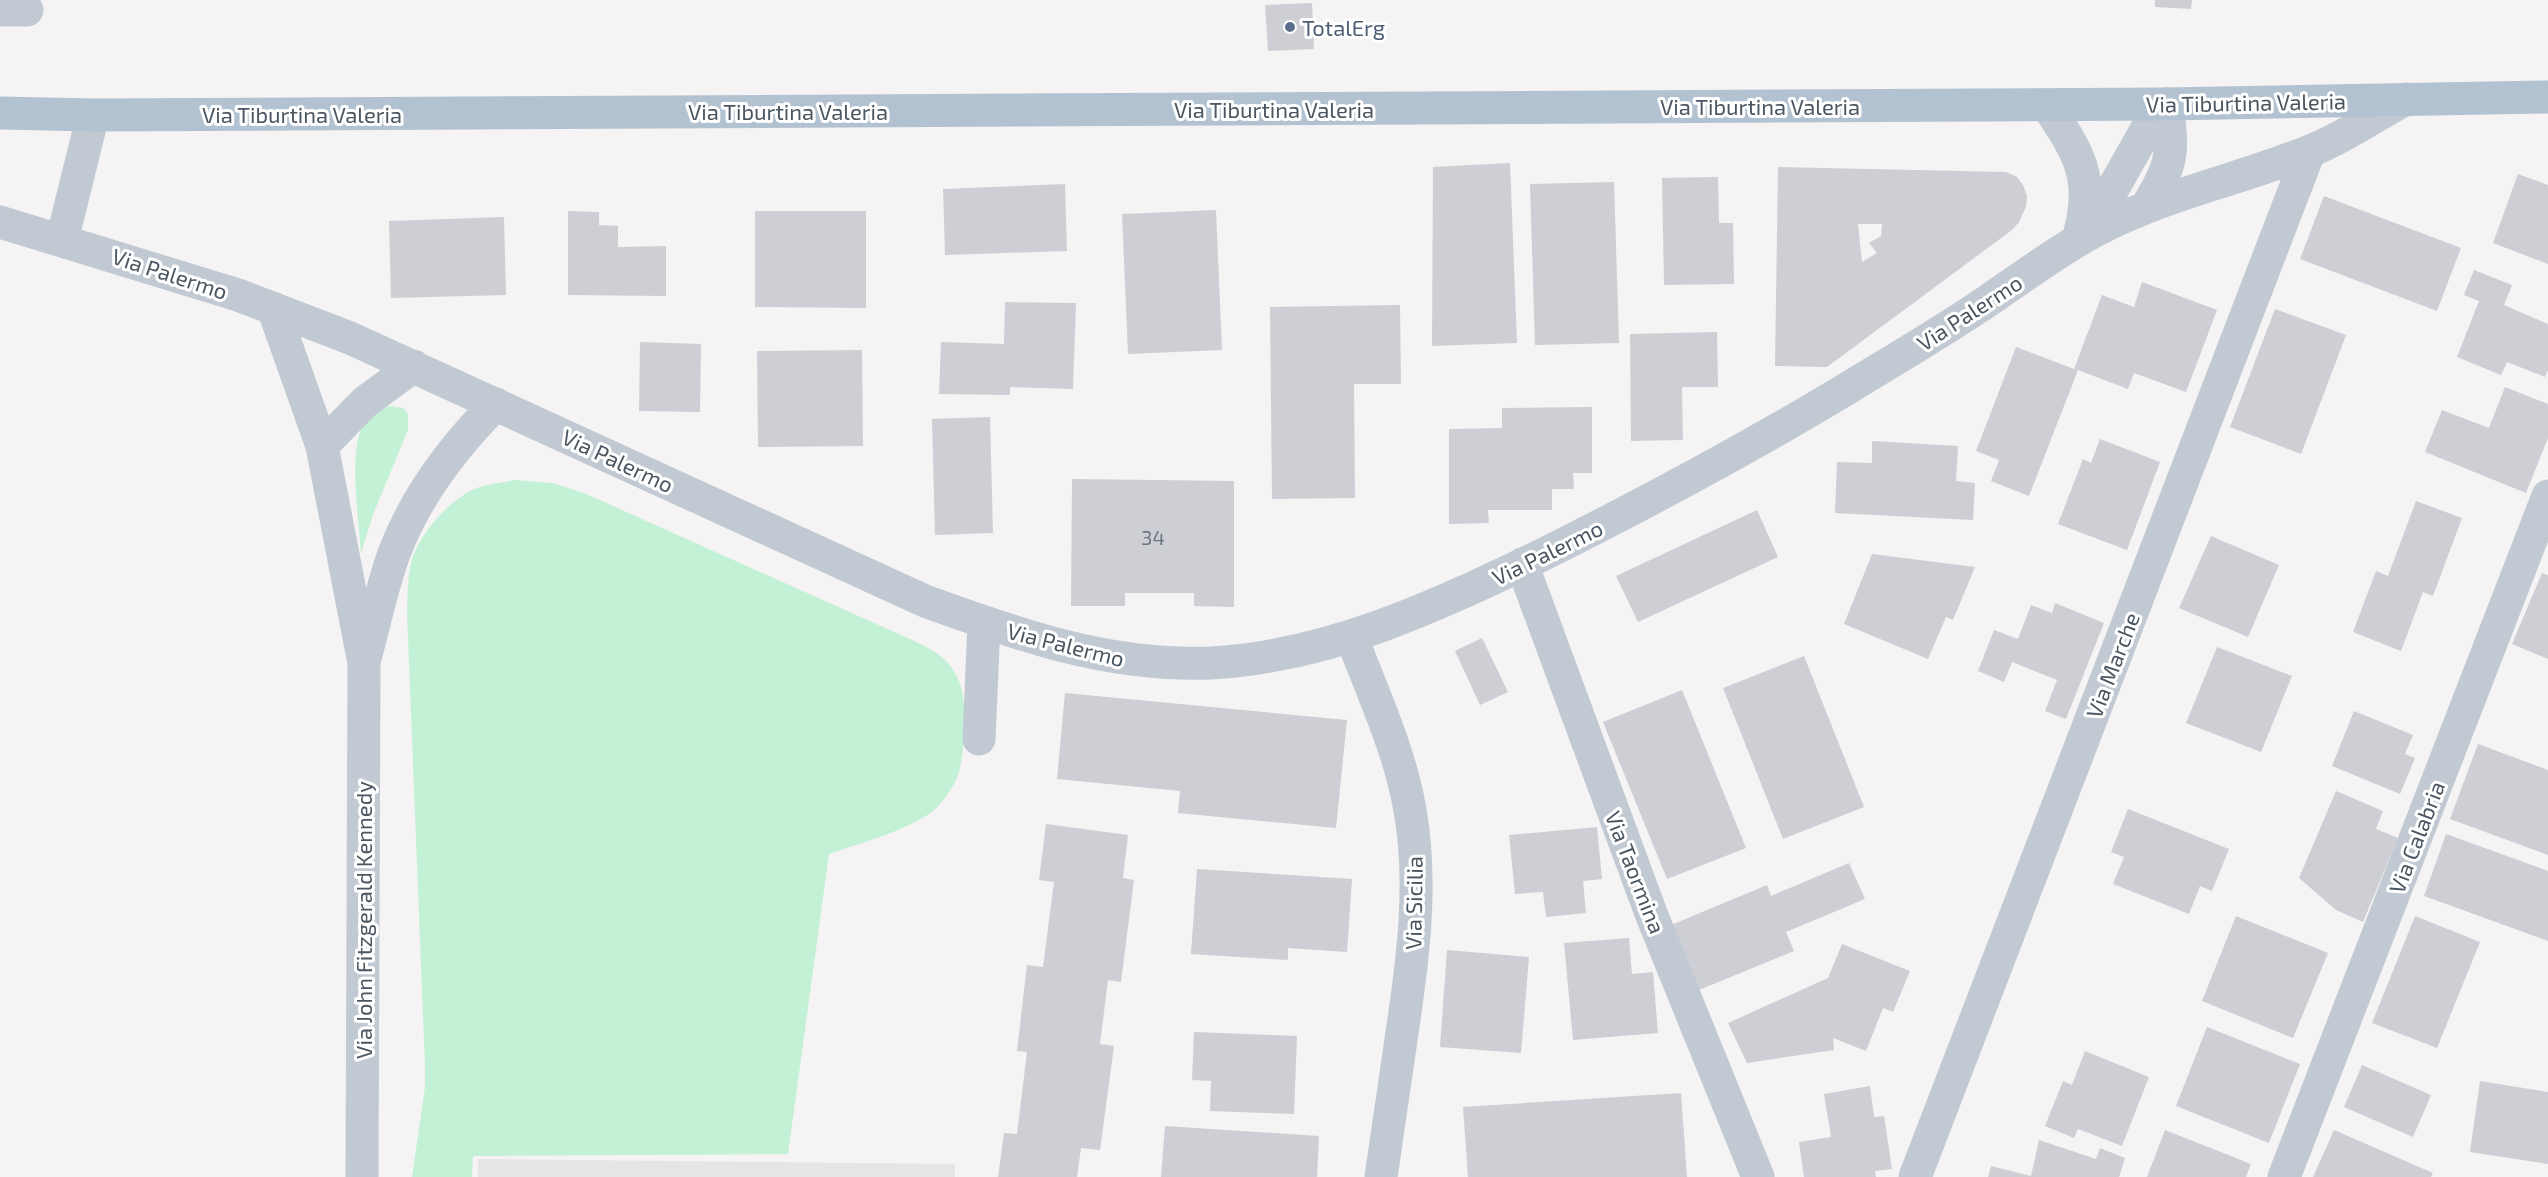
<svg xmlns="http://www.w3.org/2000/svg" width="2548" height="1177" font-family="'Exo 2',sans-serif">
  <rect width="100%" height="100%" fill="#f5f3f3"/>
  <path fill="#e6e4e5" d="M478,1159L955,1164V1177H478Z"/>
  <path fill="#c3f1d5" d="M389,406L403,408L408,414V430L374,512L361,553C359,521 349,457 361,430C365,419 379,411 389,406Z
    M514,480L552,483L584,493L912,640C931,649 948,657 957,677C969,698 965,748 959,772C955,785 944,801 934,810C910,830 860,843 829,854L788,1154L473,1156L472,1177H412L425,1087V1066L407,612C408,592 407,570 415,551C426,527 452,498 477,488C488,484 502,483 514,480Z"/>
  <path fill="#cdcfd5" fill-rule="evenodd" d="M2155,0H2192L2191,9L2155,7Z
    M1312,3L1314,49L1268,51L1265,5Z
    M1510,163L1517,343L1432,346L1433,167Z
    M1778,167L2006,172L2017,177L2023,185L2027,196L2026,207L2019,222L2012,230L1827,367L1775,366ZM1858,224H1882L1881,236L1869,243L1877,253L1862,262Z
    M2518,174L2548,185V264L2493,243Z
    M1718,177L1719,223H1733L1734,284L1664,285L1662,178Z
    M1614,182L1619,343L1535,345L1530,184Z
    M1065,184L1067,251L945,255L943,189Z
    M2324,196L2461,248L2437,311L2300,259Z
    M1216,210L1222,350L1128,354L1122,214Z
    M568,211L599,212V225L618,226V247L666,246V296L568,295Z
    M755,211H866V308L755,307Z
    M504,217L506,295L391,298L389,221Z
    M2474,270L2512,285L2504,305L2548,324V370L2545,377L2507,362L2501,375L2457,357L2479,301L2464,295Z
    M2142,282L2217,310L2186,392L2134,373L2128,389L2078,370L2029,496L1991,481L1999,460L1976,451L2016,347L2074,369L2102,295L2134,307Z
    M1005,302L1076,303L1073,389L1010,387V395L939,394L941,342L1004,344Z
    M1400,305L1401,384H1354L1355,498L1272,499L1270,307Z
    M2275,309L2346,335L2301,454L2230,427Z
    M1717,332L1718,387H1682L1683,440L1631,441L1630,334Z
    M640,342L701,344L700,412L639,411Z
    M862,350L863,446L758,447L757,351Z
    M2505,387L2548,404V438L2526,493L2425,452L2442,410L2489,428Z
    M1592,407V473H1573L1574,489H1552V510H1488L1489,523L1449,524V429L1502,428V408Z
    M990,417L993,533L935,535L932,419Z
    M2100,439L2160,462L2127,550L2058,524L2083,459L2091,463Z
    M1872,441L1958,446L1956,481L1975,483L1973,520L1835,513L1837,462L1872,463Z
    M1072,479L1234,481V607L1194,606V593H1125V606H1071Z
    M2416,501L2462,518L2433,596L2423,592L2401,651L2353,632L2376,571L2388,576Z
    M1757,510L1778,557L1638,622L1616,576Z
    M2211,536L2279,565L2248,637L2179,608Z
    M1872,554L1975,567L1953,620L1946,617L1928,659L1844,624Z
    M2542,573L2548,575V659L2512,644Z
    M2055,603L2104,623L2066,719L2045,711L2057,680L2012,662L2004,682L1978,671L1994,630L2018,639L2031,605L2052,613Z
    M1482,638L1508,692L1480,705L1455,651Z
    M2217,647L2292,676L2261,752L2186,723Z
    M1804,656L1864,807L1783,839L1723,688Z
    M1682,690L1746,848L1667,879L1603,722Z
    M1065,693L1347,720L1336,828L1178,813L1180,791L1057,779Z
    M2354,711L2413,735L2405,754L2415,758L2400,794L2332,766Z
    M2478,744L2548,770V855L2450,819Z
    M2336,791L2383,811L2376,829L2398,838L2363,922L2336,910L2299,878Z
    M2128,809L2229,849L2212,891L2200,886L2189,914L2113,884L2124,857L2111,852Z
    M1046,824L1128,835L1123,878L1134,880L1121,982L1108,980L1100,1044L1114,1046L1100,1150L1081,1148L1077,1177H998L1004,1133L1017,1134L1027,1052L1017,1051L1027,965L1043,967L1054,882L1039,880Z
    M1597,827L1602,879L1583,881L1586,913L1546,917L1543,892L1515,894L1509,835Z
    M2446,834L2548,871V941L2424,896Z
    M1849,863L1865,899L1786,932L1794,951L1699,990L1671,925L1767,885L1771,896Z
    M1197,869L1352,879L1347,952L1288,948V960L1191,954Z
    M2236,916L2328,953L2293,1038L2202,1001Z
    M2415,916L2480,942L2437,1048L2372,1023Z
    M1629,938L1632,974L1653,972L1658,1033L1573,1040L1564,943Z
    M1842,944L1910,971L1893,1012L1883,1008L1866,1051L1833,1038L1834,1050L1747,1063L1728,1023L1828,978Z
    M1447,950L1529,957L1521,1053L1440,1047Z
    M2207,1027L2300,1064L2269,1143L2176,1106Z
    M1194,1032L1297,1036L1294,1114L1210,1111L1211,1081L1192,1080Z
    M2085,1051L2149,1077L2122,1146L2078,1129L2074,1138L2045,1126L2063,1081L2072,1085Z
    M2362,1065L2431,1095L2413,1137L2344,1107Z
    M2480,1081L2548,1092V1164L2470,1152Z
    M1870,1086L1874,1117L1884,1116L1892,1169L1875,1171L1876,1177H1804L1799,1142L1831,1137L1824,1094Z
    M1681,1093L1687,1177H1468L1463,1107Z
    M1165,1126L1319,1136L1317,1177H1161Z
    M2165,1130L2251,1164L2246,1177H2147Z
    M2334,1130L2433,1173L2431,1177H2313Z
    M2039,1140L2096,1159L2100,1148L2125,1158L2119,1177H1988L1991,1166L2031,1176Z"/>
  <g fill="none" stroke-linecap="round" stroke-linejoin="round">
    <path stroke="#c1cad2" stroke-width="33" d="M0,10H27
      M2047,105C2077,151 2095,175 2080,232
      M2147,206C2172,166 2175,151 2166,104
      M0,222L238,295L350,338L925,601C1018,635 1110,667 1210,663C1329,657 1436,606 1542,555C1654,499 1764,440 1871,374C1911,350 1951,326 1989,300C2018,280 2047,259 2077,241C2148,198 2229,183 2305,153C2340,140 2373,117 2406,99
      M2081,236L2098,215L2145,132L2166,104
      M62,240L93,115
      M273,308L322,446L364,663L362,1177
      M322,446L365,402L414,366
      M1522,564L1652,916L1758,1177
      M1352,638C1373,694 1400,751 1410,810C1423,884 1413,959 1402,1033C1395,1081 1388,1129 1381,1177
      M365,658C375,623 382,585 395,551C417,494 453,447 496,404
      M979,739L984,623
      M1915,1177L2309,152
      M2284,1177L2548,496"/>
    <path stroke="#b3c2d1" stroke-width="33" d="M0,113L93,115L2166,104L2548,97"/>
  </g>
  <circle fill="#5c6f8a" stroke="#fff" stroke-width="2" cx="1290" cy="27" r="6"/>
  <g text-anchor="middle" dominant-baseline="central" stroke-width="6" stroke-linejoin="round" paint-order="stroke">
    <g font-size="20" fill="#6b747e">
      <text x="1153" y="537">34</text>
    </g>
    <g font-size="22" fill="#4e5e75" stroke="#fff" text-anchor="start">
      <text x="1302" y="27">TotalErg</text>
    </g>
    <g font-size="22" fill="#4a5661" stroke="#fff">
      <text transform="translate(2246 102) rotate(-1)">Via Tiburtina Valeria</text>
      <text x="1760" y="106">Via Tiburtina Valeria</text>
      <text x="1274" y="109">Via Tiburtina Valeria</text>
      <text x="788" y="111">Via Tiburtina Valeria</text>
      <text x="302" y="114">Via Tiburtina Valeria</text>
      <text transform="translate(170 273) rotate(18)">Via Palermo</text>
      <text transform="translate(1969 312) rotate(-33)">Via Palermo</text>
      <text transform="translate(618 460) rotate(25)">Via Palermo</text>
      <text transform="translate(1547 552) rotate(-26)">Via Palermo</text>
      <text transform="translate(1066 644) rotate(14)">Via Palermo</text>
      <text transform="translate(2112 665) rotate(-69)">Via Marche</text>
      <text transform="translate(2416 837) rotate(-69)">Via Calabria</text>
      <text transform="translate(1636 872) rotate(69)">Via Taormina</text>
      <text transform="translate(1413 903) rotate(-89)">Via Sicilia</text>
      <text transform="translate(363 920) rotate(-90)">Via John Fitzgerald Kennedy</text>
    </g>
  </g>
</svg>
